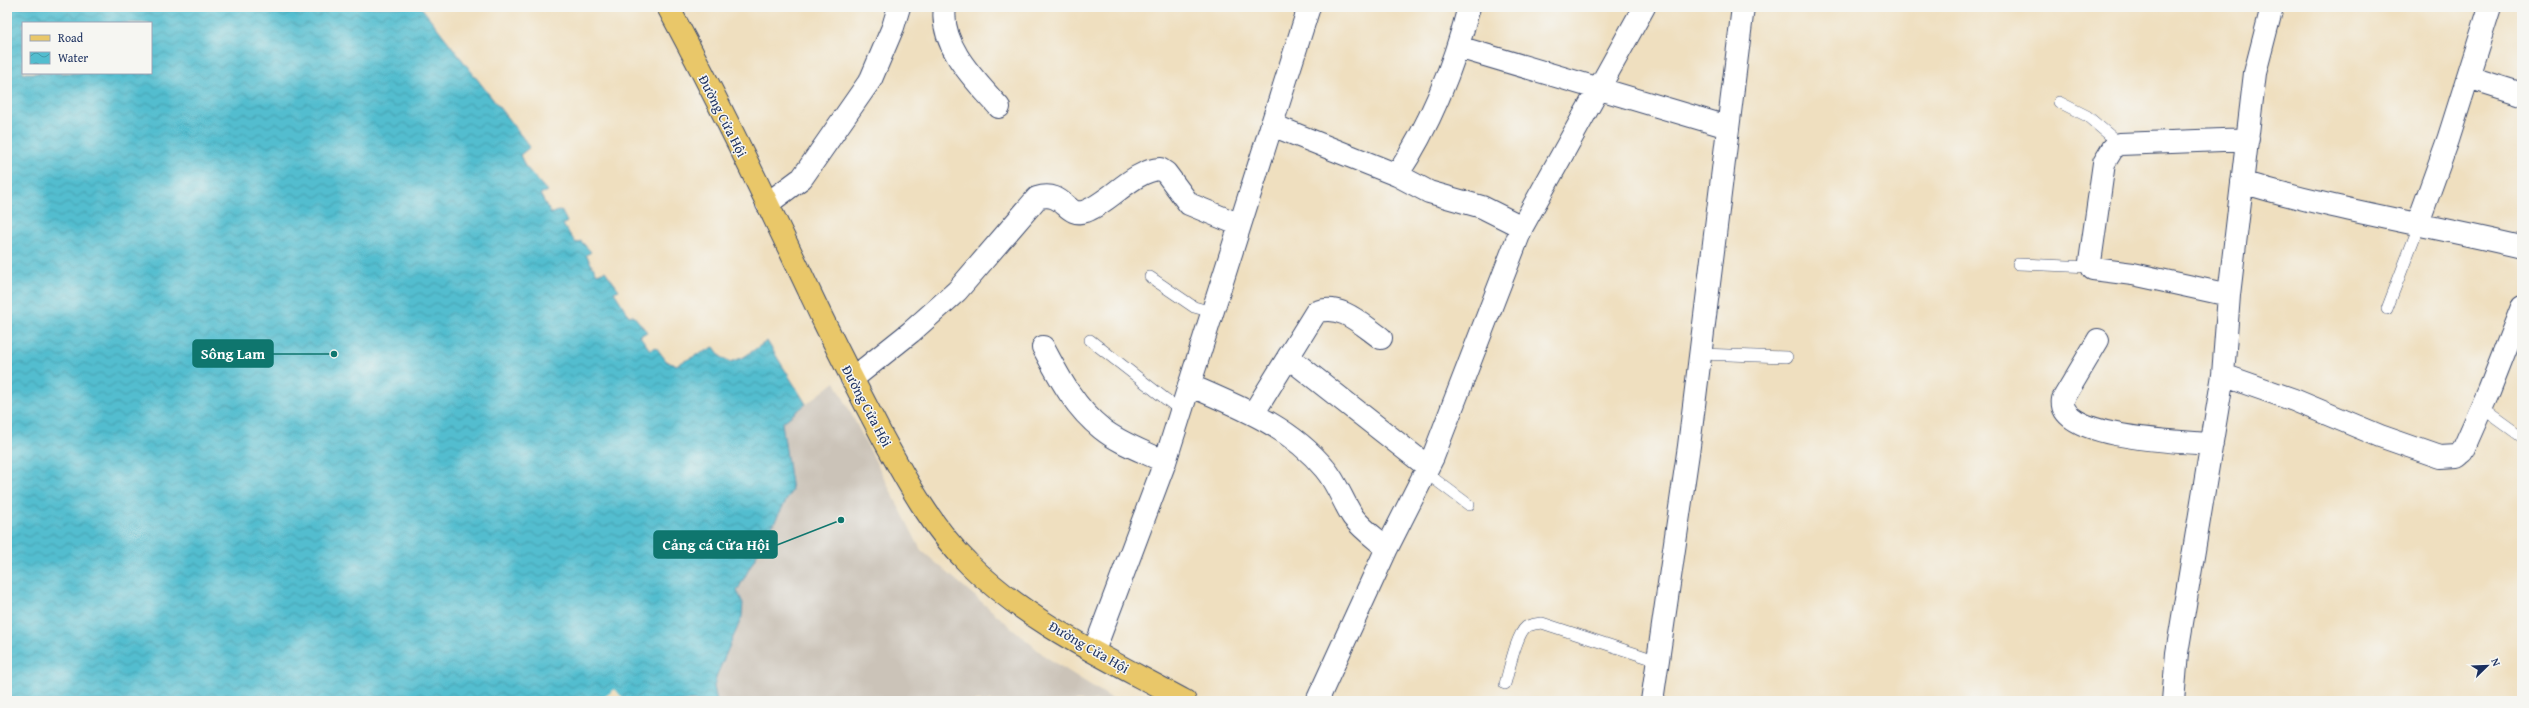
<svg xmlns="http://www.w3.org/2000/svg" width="2529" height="708" font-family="'Gentium Book Plus',serif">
  <defs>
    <pattern id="water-waves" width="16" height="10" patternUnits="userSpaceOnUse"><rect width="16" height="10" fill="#53bdcf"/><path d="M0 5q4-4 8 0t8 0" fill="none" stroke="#449aab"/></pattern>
  </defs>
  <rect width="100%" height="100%" fill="#f6f6f2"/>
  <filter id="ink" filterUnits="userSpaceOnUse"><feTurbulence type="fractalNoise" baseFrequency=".025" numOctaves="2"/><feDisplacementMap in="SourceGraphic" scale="8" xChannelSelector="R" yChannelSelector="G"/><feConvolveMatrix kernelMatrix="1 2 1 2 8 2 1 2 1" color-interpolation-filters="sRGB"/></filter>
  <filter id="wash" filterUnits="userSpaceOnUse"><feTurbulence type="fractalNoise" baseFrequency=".012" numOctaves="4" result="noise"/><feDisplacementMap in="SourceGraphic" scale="16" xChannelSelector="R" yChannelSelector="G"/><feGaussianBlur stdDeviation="0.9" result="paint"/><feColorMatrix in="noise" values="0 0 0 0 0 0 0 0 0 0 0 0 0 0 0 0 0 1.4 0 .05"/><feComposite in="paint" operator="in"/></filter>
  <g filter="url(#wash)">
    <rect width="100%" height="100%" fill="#efdfbf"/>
    <path fill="#cbc3b8" d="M835,382L921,550L1046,657L1116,701H717L714,687L743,603L737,591L792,490L782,423Z"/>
    <path fill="url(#water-waves)" stroke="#377696" fill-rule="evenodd" d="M7,7H421L530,147L520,155L525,166L547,191L540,194L551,214L561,210L567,222L563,225L576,243L581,241L591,252L586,255L597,274L605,271L619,290L614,292L629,316L633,315L647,332L640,336L650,350L656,347L667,362L676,365L714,347L721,357L731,362L744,357L767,341L806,404L782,423L792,490L737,591L743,603L742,617L717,675L714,687L717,701H7ZM23,23H151V73H23Z"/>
    <path fill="#efdfbf" d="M615,689L625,701H599Z"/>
  </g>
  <g filter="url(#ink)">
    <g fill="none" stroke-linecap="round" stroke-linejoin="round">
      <defs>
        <path id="lane" d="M2059,102L2087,116L2120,144
          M2018,264L2091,267
          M1150,277L1194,307L1212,312
          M2387,309L2420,223
          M1090,340L1181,411
          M1700,354L1787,357
          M2482,408L2522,437
          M1425,472L1469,505
          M1505,684C1509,671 1516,635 1526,627C1531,624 1536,624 1542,623L1658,661"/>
        <path id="street" d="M945,7C939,46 976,81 999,107
          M1458,47L1728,127
          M2468,77L2522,94
          M1272,125L1397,175L1429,192L1482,207L1522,227
          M1397,175C1430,125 1454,65 1469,7
          M2242,182C2334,210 2429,225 2522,247
          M767,204L802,178L871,79L893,27L899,7
          M2418,223L2448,140L2490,7
          M2229,295L2133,274L2093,269L2090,262L2104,163L2113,148L2120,144L2248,139
          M2098,340L2063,399C2056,439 2185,442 2212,444
          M1043,347C1059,377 1074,407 1102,429C1119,443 1145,452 1165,462
          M1288,357L1428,467
          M2223,375L2294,400L2380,436L2440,457L2457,456L2462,452L2489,391L2522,307
          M852,379L911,332L957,291L1037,198C1065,189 1065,219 1086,211C1109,203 1134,170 1160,169L1166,173L1189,204L1240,225
          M1189,385C1239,407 1290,426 1325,469C1337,483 1343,502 1353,517C1362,529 1375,538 1387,548
          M1253,414L1316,312C1341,303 1361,324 1381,338
          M1094,651L1165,462L1309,7
          M1317,701L1387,548L1433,457L1522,227L1644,7
          M1652,701L1689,446L1743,7
          M2173,701L2177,653L2223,375L2229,295L2255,73L2272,7"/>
        <path id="primary" d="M668,7C723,109 773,215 823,320C842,359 862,398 882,436C907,482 932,528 970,565C1030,624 1112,661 1185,701"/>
      </defs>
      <use href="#lane" stroke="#3b496d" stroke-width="12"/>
      <use href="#street" stroke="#3b496d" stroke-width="24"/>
      <use href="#primary" stroke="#3b496d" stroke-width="24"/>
      <use href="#lane" stroke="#fff" stroke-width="11"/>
      <use href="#street" stroke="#fff" stroke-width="22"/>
      <use href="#primary" stroke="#e9c769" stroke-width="22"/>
    </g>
  </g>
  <g text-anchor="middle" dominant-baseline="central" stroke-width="3" stroke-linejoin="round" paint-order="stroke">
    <g font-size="14" fill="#1b2f5e" stroke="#f6f6f2">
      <text transform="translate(723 116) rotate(63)">Đường Cửa Hội</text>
      <text transform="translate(867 406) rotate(62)">Đường Cửa Hội</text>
      <text transform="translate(1089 647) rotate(30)">Đường Cửa Hội</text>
    </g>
  </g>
  <path fill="none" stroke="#0f766e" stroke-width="1.5" d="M334 354L273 354M841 520L777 545"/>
  <g fill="#0f766e" stroke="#f6f6f2" stroke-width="1.5">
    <circle cx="334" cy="354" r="4"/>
    <circle cx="841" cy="520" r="4"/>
  </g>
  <g fill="#0f766e" stroke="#0f766e" stroke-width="1.5">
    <rect x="193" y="340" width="80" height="27" rx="4"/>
    <rect x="654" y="531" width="123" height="27" rx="4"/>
  </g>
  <g font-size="15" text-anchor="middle" font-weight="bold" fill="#fff">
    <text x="233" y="359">Sông Lam</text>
    <text x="716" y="550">Cảng cá Cửa Hội</text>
  </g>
  <rect width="2529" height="708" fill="none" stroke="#f6f6f2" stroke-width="24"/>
  <rect x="22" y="22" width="130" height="52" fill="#f6f6f2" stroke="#9ea6b7"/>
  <rect x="30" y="35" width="20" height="6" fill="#e9c769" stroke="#9ea6b7"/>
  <text x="58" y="42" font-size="12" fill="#1b2f5e">Road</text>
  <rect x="30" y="52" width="20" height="12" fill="url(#water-waves)" stroke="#9ea6b7"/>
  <text x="58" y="62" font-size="12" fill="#1b2f5e">Water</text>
  <g transform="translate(2487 666) rotate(67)" stroke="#f6f6f2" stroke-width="3" paint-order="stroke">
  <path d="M0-3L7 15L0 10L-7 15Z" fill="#1b2f5e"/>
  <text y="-6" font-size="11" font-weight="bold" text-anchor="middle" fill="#1b2f5e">N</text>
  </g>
</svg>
